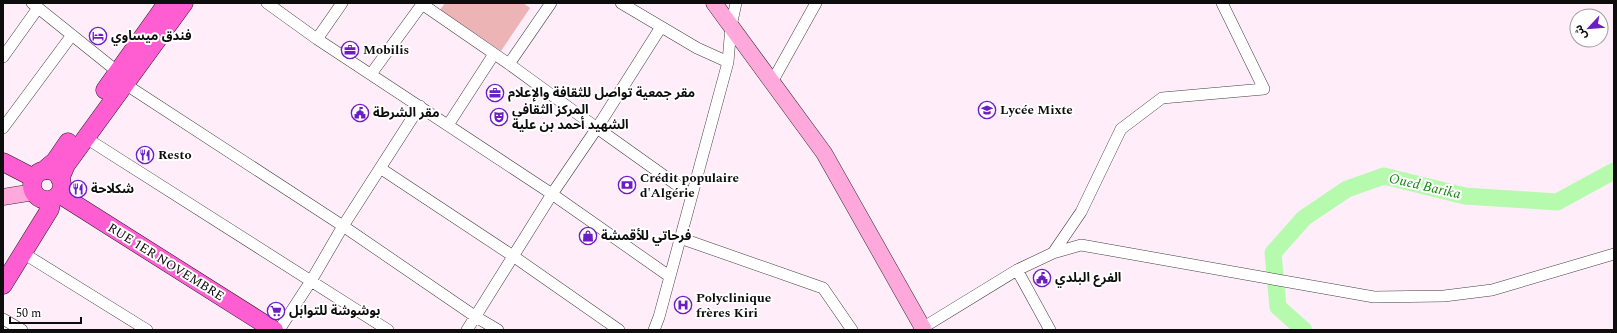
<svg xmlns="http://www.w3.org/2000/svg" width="1617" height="333" font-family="Spectral,'Noto Sans Arabic',serif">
  <rect width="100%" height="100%" fill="#ffedf9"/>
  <path fill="#ecb4b4" d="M445,3H523L530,8L501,51L440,10Z"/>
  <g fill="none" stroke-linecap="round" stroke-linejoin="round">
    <path stroke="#b6faae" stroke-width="17" d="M1304,330L1278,307L1273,253L1304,218L1347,189L1384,176L1465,196L1557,202L1614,171"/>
    <defs>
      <path id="street" d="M32,3L118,72
        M267,3L317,39L552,194L669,276
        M621,3L697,48L728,62
        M422,4L509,64L597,128L552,194L467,330
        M661,27L597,128L691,195
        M317,39L342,3
        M3,57L38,8
        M509,64L551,3
        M371,74L423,3
        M772,82L816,3
        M125,84L343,226L476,317L498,330
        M448,125L494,54
        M3,128L72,35
        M86,138L388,330
        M380,168L513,256L619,330
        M680,238L823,288L852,330
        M23,253L147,330
        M1053,253L1081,212L1121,129L1162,98L1264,89L1222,3
        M1017,270L1050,330
        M3,319L22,330
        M279,330L311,281L343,226L420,106
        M654,330L659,317L728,62L731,26L736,3
        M919,330L1017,270L1053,253L1081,245L1374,297L1444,296L1492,290L1614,254"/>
      <path id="secondary" d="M714,3L824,153L924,330
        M3,197L34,192"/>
      <path id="primary" d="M105,90L167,3
        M3,162L34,178
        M32 185a15 15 0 1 1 30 0a15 15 0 1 1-30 0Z
        M43,171L55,161L68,142
        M60,179L66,165L184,3
        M59,194L274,330
        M3,285L50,209L52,199"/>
    </defs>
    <use href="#street" stroke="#404040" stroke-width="12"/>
    <use href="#secondary" stroke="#2f2f2f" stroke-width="17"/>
    <use href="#primary" stroke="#1e1e1e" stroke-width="19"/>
    <use href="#street" stroke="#fff" stroke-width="11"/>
    <use href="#secondary" stroke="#ffa8db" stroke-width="16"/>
    <use href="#primary" stroke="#ff5dd2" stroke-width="18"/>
  </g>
  <defs>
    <symbol id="hotel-ring" viewBox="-11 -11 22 22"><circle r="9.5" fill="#fff" stroke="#6c1dc5" stroke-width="1.5"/><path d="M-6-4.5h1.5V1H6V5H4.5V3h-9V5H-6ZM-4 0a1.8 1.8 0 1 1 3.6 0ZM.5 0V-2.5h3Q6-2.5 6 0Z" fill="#6c1dc5"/></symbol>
    <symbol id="office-ring" viewBox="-11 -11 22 22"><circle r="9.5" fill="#fff" stroke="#6c1dc5" stroke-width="1.5"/><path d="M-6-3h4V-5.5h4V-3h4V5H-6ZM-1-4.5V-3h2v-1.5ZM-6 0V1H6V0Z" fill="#6c1dc5"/></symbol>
    <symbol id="school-ring" viewBox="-11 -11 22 22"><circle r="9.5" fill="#fff" stroke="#6c1dc5" stroke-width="1.5"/><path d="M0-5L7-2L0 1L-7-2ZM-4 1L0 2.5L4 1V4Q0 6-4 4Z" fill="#6c1dc5"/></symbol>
    <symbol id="civic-ring" viewBox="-11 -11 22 22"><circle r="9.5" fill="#fff" stroke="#6c1dc5" stroke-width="1.5"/><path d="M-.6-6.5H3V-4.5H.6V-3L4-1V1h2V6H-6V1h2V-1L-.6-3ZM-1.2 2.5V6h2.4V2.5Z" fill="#6c1dc5"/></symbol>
    <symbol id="theatre-ring" viewBox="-11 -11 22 22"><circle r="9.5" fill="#fff" stroke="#6c1dc5" stroke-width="1.5"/><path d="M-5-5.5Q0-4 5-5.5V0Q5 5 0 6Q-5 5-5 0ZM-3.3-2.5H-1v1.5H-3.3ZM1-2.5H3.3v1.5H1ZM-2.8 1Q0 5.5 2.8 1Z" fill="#6c1dc5"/></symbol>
    <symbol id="restaurant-ring" viewBox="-11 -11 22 22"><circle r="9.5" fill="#fff" stroke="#6c1dc5" stroke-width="1.5"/><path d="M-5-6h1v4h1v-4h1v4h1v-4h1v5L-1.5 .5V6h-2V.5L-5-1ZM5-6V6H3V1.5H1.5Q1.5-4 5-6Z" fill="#6c1dc5"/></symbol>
    <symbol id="bank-ring" viewBox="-11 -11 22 22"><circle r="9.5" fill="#fff" stroke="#6c1dc5" stroke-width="1.5"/><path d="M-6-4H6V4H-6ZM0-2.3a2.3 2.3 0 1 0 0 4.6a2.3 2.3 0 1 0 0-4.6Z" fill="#6c1dc5"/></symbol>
    <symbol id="shop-ring" viewBox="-11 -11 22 22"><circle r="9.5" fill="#fff" stroke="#6c1dc5" stroke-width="1.5"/><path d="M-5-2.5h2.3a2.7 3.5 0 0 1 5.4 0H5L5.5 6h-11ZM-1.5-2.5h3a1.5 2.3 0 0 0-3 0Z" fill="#6c1dc5"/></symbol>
    <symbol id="hospital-ring" viewBox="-11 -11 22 22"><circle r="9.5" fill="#fff" stroke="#6c1dc5" stroke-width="1.5"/><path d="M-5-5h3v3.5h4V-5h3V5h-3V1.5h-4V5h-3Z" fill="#6c1dc5"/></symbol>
    <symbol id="supermarket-ring" viewBox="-11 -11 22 22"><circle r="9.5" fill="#fff" stroke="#6c1dc5" stroke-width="1.5"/><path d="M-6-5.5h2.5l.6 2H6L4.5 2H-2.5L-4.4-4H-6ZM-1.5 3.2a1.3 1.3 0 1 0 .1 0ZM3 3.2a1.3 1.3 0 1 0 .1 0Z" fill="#6c1dc5"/></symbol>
  </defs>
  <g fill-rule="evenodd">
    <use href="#hotel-ring" x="88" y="26" width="20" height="20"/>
    <use href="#office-ring" x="340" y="40" width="20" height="20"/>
    <use href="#office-ring" x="485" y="83" width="20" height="20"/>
    <use href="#school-ring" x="977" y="100" width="20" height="20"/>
    <use href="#civic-ring" x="350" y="103" width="20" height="20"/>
    <use href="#theatre-ring" x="489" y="107" width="20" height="20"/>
    <use href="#restaurant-ring" x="135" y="145" width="20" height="20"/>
    <use href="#bank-ring" x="617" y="175" width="20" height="20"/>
    <use href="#restaurant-ring" x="68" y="179" width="20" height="20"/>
    <use href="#shop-ring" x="578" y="226" width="20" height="20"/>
    <use href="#civic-ring" x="1032" y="268" width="20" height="20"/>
    <use href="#hospital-ring" x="673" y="295" width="20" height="20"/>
    <use href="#supermarket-ring" x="266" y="301" width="20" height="20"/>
  </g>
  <g text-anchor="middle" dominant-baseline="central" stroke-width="4" stroke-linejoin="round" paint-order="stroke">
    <g font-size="13" font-weight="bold" fill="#0d0d0d" stroke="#fff" text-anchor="start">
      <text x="111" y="36">فندق ميساوي</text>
      <text x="363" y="50">Mobilis</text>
      <text x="508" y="93">مقر جمعية تواصل للثقافة والإعلام</text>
      <text x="512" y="110">المركز الثقافي<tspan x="512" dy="15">الشهيد أحمد بن علية</tspan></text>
      <text x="1000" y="110">Lycée Mixte</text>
      <text x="373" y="113">مقر الشرطة</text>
      <text x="158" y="155">Resto</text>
      <text x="640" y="178">Crédit populaire<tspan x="640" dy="15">d'Algérie</tspan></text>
      <text x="91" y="189">شكلاحة</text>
      <text x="601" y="236">فرحاتي للأقمشة</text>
      <text x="1055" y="278">الفرع البلدي</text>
      <text x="696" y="298">Polyclinique<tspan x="696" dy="15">frères Kiri</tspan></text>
      <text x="289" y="311">بوشوشة للتوابل</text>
    </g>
    <g font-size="13" fill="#0d0d0d" stroke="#fff">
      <text transform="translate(166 262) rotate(32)">RUE 1ER NOVEMBRE</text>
    </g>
    <g font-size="14" font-style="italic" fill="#15880f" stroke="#fff">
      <text transform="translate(1425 186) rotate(13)">Oued Barika</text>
    </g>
  </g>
  <rect width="1617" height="333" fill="none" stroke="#0d0d0d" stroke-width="8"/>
  <g transform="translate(1589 28) rotate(244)"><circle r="19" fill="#ffffff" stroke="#9e9e9e"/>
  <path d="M0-3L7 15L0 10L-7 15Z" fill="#6c1dc5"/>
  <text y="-6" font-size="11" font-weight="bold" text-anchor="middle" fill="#0d0d0d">ش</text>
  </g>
  <path d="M10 317v6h71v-6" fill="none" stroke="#0d0d0d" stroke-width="2"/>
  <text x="16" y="317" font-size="12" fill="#0d0d0d" stroke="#ffffff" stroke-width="3" paint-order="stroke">50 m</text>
</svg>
